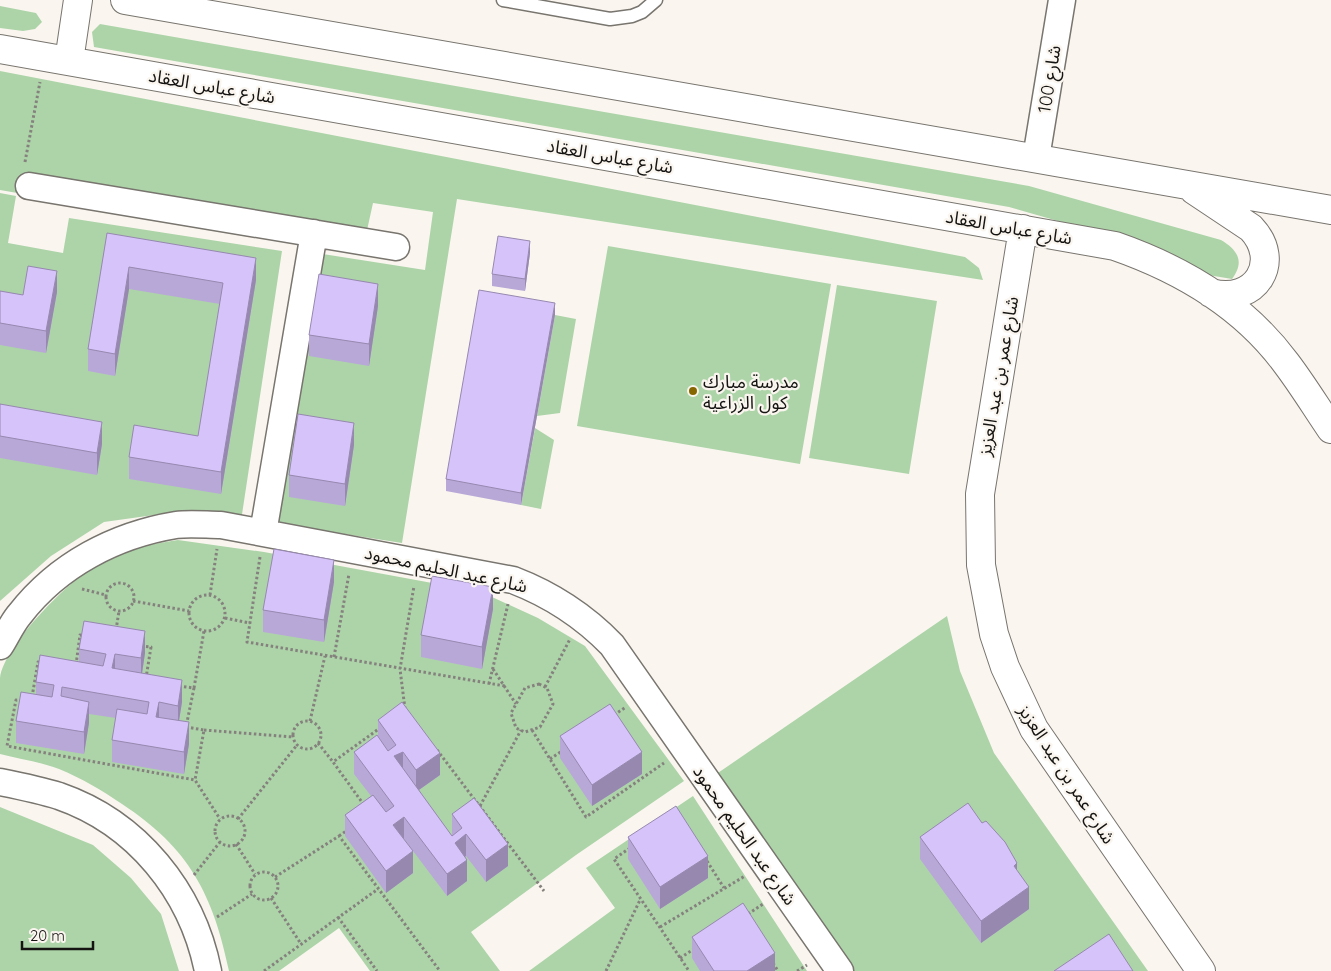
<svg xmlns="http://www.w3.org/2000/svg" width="1331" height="971" font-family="Quicksand,'Noto Sans Arabic',sans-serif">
  <rect width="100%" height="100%" fill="#faf6ef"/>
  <path fill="#add4a9" d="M0,6L36,13L42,22L35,29L23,31L0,28Z
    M100,24L1029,186L1221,240C1238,250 1245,262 1232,279L1208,275L1138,244L1009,207L94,47L92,32Z
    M0,71L965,257L979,268L983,280L457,199L402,543L268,522L310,252L425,270L433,212L373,203L362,253L0,190Z
    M0,193L16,196L8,243L63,253L69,218L282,251L241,521L190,510L104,522L51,556L0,601Z
    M608,246L831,284L800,464L577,426Z
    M837,285L937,301L909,474L809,458Z
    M555,315L576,319L560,413L537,416Z
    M535,428L554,440L541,509L521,505Z
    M178,540L264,552L481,592L538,618L585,646L684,781L576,855L471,932L500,971H370L339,928L279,971H229C213,894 189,848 122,804C103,791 81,778 59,769C41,762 19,759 0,754C0,730 0,702 0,678C5,643 71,579 101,561C124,548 153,544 178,540Z
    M947,616L960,671L994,753L1148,971H851L712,777Z
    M693,796L807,971H529L615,908L586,868Z
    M0,807L93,845L131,878L161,914L179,971H0Z"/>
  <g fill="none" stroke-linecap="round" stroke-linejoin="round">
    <defs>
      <path id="service" d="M503,0L610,19L632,16L642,12L656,0"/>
      <path id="minor" d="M1036,158L1062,0
        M29,186L396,247
        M263,533L314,233
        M0,646C7,635 12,623 20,614C58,565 115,535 176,525C190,523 207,525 221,525L513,580C552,595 583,615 612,645L840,971
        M0,782C20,786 40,790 59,796C137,823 192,891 208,971"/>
      <path id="tertiary" d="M125,0L1331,210
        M0,49L1115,246C1181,269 1244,306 1286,363C1302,384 1316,407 1331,429
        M69,61L78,0
        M1194,190L1251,228C1283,262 1255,305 1211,293
        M1023,229L980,494L981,565L994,634L1005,667L1034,729L1201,971"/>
    </defs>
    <use href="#service" stroke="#78746e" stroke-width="15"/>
    <use href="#minor" stroke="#78746e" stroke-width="29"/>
    <use href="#tertiary" stroke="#78746e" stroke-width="30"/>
    <path stroke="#85827e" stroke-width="3" stroke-dasharray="2.5 2.5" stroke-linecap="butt" d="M25,162L40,82
      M260,557L247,642L505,686
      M106 597a14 14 0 1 1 28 0a14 14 0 1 1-28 0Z
      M82,589L106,595
      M189 613a18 18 0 1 1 36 0a18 18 0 1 1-36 0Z
      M210,595L217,549
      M133,601L189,611
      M225,618L250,623
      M116,630L119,611
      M141,646L151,647L146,678
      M334,657L349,574
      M76,665L80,635L86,636
      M493,669L516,704
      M489,684L508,604
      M539,684L547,688L553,704L540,727L525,732L516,728L511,713L525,688Z
      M179,686L194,688L186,727L204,730L195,780L220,819
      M545,687L570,639
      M194,688L204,631
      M32,697L38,662L43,663
      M22,701L16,700L7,746L195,780
      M405,709L400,669L414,586
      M614,715L626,707
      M310,721L325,656
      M293 735a14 14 0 1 1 28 0a14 14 0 1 1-28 0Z
      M204,730L293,737
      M532,730L586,817L664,763
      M318,743L333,762
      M437,750L544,891
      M550,759L562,751
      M364,805L333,762L380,728
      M480,806L521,730
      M215 831a15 15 0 1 1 30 0a15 15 0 1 1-30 0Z
      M238,819L297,745
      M339,836L349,829
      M236,844L255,874
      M630,848L614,859L689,971
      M707,861L724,888
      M250 886a14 14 0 1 1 28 0a14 14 0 1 1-28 0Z
      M194,875L220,842
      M275,877L339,836L440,971
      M271,898L301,944
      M748,914L763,904
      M217,917L252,894
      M338,917L377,971
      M660,927L745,876
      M680,958L694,949
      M773,963L778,971
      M264,971L378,889
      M606,971L640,900
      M797,971L807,965"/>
    <use href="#service" stroke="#fff" stroke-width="12"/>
    <use href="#minor" stroke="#fff" stroke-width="26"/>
    <use href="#tertiary" stroke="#fff" stroke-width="28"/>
  </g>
  <path fill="#b8a8d7" d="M107,233L256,280L221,494L129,479V457L198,436L220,304L129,289L115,376L88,371V349Z
    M530,253L525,291L492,286V274Z
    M0,291L23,295L57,292L46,353L0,345Z
    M378,306L369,366L309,356V335Z
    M555,315L521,505L446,491V479Z
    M0,404L102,444L97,475L0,458Z
    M354,445L345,506L289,497V475Z
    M334,582L324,642L263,632V610Z
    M493,609L482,669L421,657V635Z
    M79,649L145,653L142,674L182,702L179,721L189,744L184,774L112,762V740L116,718L89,714V723L84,754L16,743V721L36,694V682L79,662Z
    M378,720L440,775L419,790L452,836V814L508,866L486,882L466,856L465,857L467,881L447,896L404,839L413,873L386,893L345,836V815L371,796L354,774V752L378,736Z
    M560,736L642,774L592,806L560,758Z
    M628,837L708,878L660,909L628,859Z
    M920,837L1017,871L1029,909L981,943L920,859Z
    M692,937L775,971H700L692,958Z"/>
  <path fill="#9688af" d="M530,241V253L525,291V279Z
    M256,258V280L221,494V472Z
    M129,267V289L115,376V354Z
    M57,271V292L46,353V331Z
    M378,284V306L369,366V344Z
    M555,303V315L521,505V493Z
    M102,422V444L97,475V453Z
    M354,423V445L345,506V484Z
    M334,560V582L324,642V620Z
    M493,587V609L482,669V647Z
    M145,631V653L141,680V658Z
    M115,654V676L112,668Z
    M182,680V702L178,727V706Z
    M89,702V723L84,754V732Z
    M159,702V724L156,717Z
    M189,722V744L184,774V752Z
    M403,752V774L394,756Z
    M642,752V774L592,806V785Z
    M440,753V775L416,792V770Z
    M404,817V839L393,825Z
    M466,834V856L455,864V843Z
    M508,844V866L486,882V860Z
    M413,851V873L386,893V871Z
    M708,856V878L660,909V887Z
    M467,860V881L447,896V874Z
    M1017,863V885L1014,866Z
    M1029,887V909L981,943V921Z
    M775,953V971H747Z"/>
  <path fill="#d6c3fa" stroke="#9688af" d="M107,233L256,258L221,472L129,457L134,425L198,436L223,283L129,267L115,354L88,349Z
    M498,236L530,241L525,279L492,274Z
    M28,266L57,271L46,331L0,323V291L23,295Z
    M319,274L378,284L369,344L309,335Z
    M479,290L555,303L521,493L446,479Z
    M0,404L102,422L97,453L0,436Z
    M298,414L354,423L345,484L289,475Z
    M274,549L334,560L324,620L263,610Z
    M432,576L493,587L482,647L421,635Z
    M84,621L145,631L141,658L115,654L112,668L182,680L178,706L159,702L156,717L189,722L184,752L112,740L117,709L147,714L149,702L62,687L61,696L89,702L84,732L16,721L21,692L52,697L54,685L36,682L40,655L103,666L106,654L79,649Z
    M402,702L440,753L416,770L403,752L394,756L452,836L462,828L452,814L474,798L508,844L486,860L466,834L455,843L467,860L447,874L404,817L393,825L413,851L386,871L345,815L373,795L386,812L394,806L354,752L377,735L388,751L396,745L378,720Z
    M610,704L642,752L592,785L560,736Z
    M968,803L982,823L986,821L1005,842L1017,863L1014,866L1029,887L981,921L920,837Z
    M676,806L708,856L660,887L628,837Z
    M743,903L775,953L747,971H714L692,937Z
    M1109,934L1133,971H1054Z"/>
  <circle fill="#866600" stroke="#faf6ef" stroke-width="2" cx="693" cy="391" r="5"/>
  <g text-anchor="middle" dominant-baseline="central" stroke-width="4.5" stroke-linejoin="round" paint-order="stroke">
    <g font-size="18" fill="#151412" stroke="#faf6ef">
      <text transform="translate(1049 79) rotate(-81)">شارع 100</text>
      <text transform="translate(212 86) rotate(10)">شارع عباس العقاد</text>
      <text transform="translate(610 156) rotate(10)">شارع عباس العقاد</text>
      <text transform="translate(1009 227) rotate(10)">شارع عباس العقاد</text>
      <text transform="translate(998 376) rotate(-80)">شارع عمر بن عبد العزيز</text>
      <text transform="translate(446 569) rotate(12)">شارع عبد الحليم محمود</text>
      <text transform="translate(1067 774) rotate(57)">شارع عمر بن عبد العزيز</text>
      <text transform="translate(745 835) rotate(55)">شارع عبد الحليم محمود</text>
    </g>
    <g font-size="18" fill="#151412" stroke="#faf6ef" text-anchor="start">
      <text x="703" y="381">مدرسة مبارك<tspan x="703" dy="21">كول الزراعية</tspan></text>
    </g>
  </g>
  <path d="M22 941v8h71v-8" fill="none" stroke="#151412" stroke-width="2.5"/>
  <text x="30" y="941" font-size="15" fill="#151412" stroke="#faf6ef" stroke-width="4" paint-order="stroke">20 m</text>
</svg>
